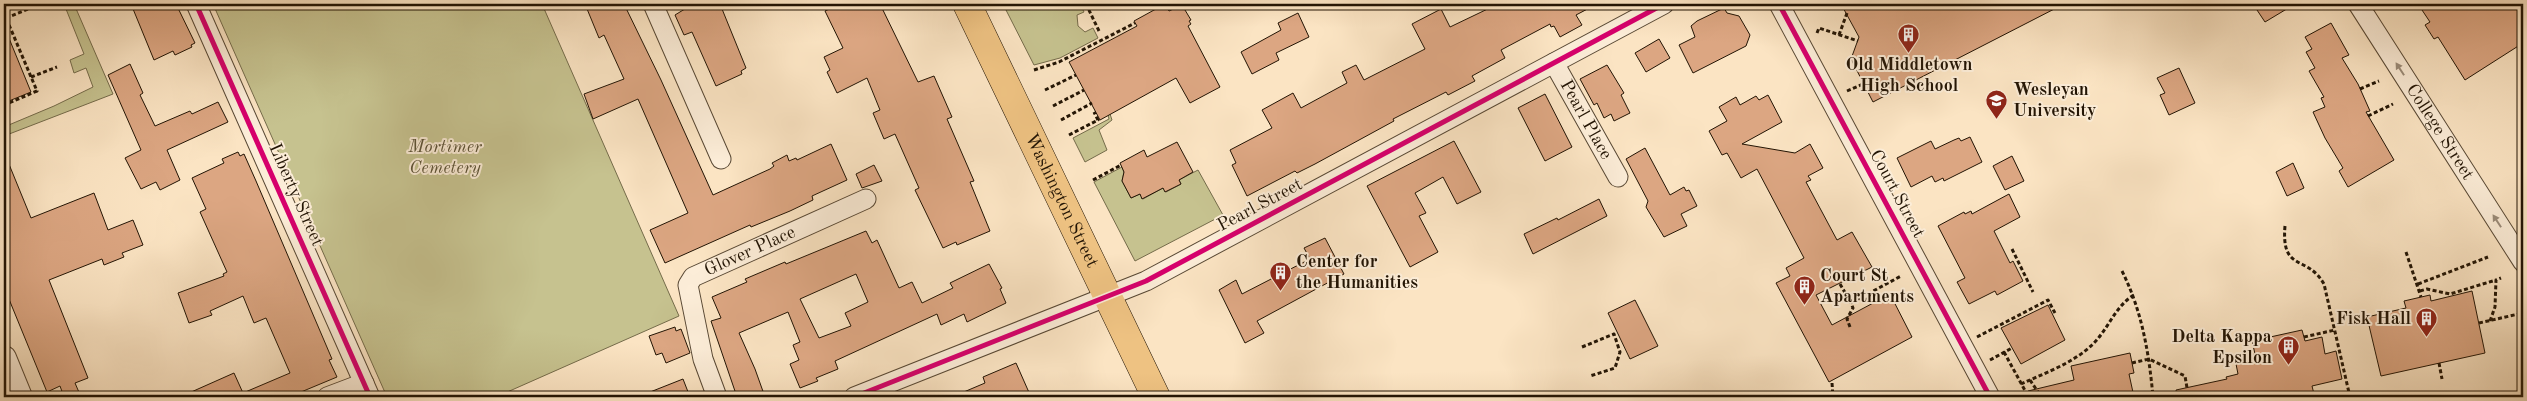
<svg xmlns="http://www.w3.org/2000/svg" width="2527" height="401" font-family="'Old Standard TT',serif">
  <rect width="100%" height="100%" fill="#fbe4c3"/>
  <filter id="stains"><feTurbulence type="fractalNoise" baseFrequency=".004" numOctaves="4"/><feColorMatrix values="0 0 0 0 .2 0 0 0 0 .09 0 0 0 0 .02 0 0 0 .5 -.17"/></filter>
  <radialGradient id="worn" r=".72"><stop offset=".6" stop-color="#630" stop-opacity="0"/><stop offset="1" stop-color="#630" stop-opacity=".3"/></radialGradient>
  <path fill="#c6c28f" stroke="#746b4a" d="M64,4H74L113,94L4,136V127L54,106L93,87L86,68L74,73L70,60L84,54Z
    M213,4H542L679,316L496,397H387Z
    M1013,4H1080L1084,12L1077,15L1078,26L1085,32L1093,28L1098,38L1060,58L1034,65L1006,10Z
    M1110,114L1112,120L1099,130L1107,150L1085,162L1073,138L1109,119L1108,115Z
    M1122,167L1124,172L1122,181L1131,198L1140,194L1143,199L1163,188L1166,192L1181,184L1179,180L1198,170L1223,215L1135,261L1094,182Z"/>
  <path fill="#dca682" stroke="#221404" fill-rule="evenodd" d="M131,4H176L195,43L191,45L192,47L175,55L173,51L154,60Z
    M585,4H624L661,80L713,195L770,169L774,166L772,163L787,155L789,161L796,158L797,160L831,144L847,180L812,196L813,200L790,211L751,227L750,225L665,263L650,230L688,213L638,99L593,119L584,94L624,79L604,35L599,38Z
    M693,4H720L746,68L741,71L742,74L716,86L692,32L684,35L675,15Z
    M840,4H880L918,82L934,76L952,117L947,119L974,181L970,182L990,231L957,245L956,242L943,248L915,190L919,188L895,134L884,139L873,113L880,110L867,78L837,93L827,72L830,70L824,57L843,48L825,11Z
    M1165,4L1169,11L1182,5L1191,20L1189,21L1191,24L1188,26L1220,87L1190,103L1176,78L1100,120L1069,62L1137,26L1134,21Z
    M1498,4H1597L1576,15L1582,25L1560,37L1554,26L1551,27L1550,24L1501,50L1505,58L1472,76L1475,81L1448,95L1446,92L1393,119L1394,121L1315,164L1297,173L1295,171L1247,196L1232,165L1236,163L1230,150L1272,128L1262,110L1293,93L1301,108L1347,83L1342,72L1356,65L1364,80L1425,49L1412,24L1441,9L1450,27Z
    M1841,4H2064L1873,102L1851,59L1859,37Z
    M2253,4H2295L2265,22Z
    M2418,4H2523V43L2465,80L2438,37L2434,39L2425,25L2430,22Z
    M1724,8L1727,13L1739,16L1750,35L1746,46L1693,73L1679,45L1695,37L1691,26L1697,21Z
    M1298,13L1309,37L1276,53L1279,60L1252,74L1241,52L1281,30L1278,23Z
    M2331,23L2349,55L2342,58L2358,84L2370,111L2366,112L2394,160L2348,187L2339,171L2343,168L2325,138L2313,112L2325,107L2321,98L2324,97L2309,71L2315,68L2306,52L2312,49L2305,37Z
    M4,26L31,92L4,103Z
    M1659,39L1670,58L1646,72L1635,53Z
    M130,64L143,93L140,95L155,126L190,111L192,114L218,102L228,122L167,150L180,180L160,190L156,182L141,189L125,158L141,150L108,75Z
    M1607,65L1624,93L1621,95L1630,113L1614,121L1611,114L1604,118L1597,103L1594,105L1580,79Z
    M2179,68L2195,103L2169,115L2160,95L2165,93L2157,78Z
    M1545,94L1572,147L1545,161L1518,108Z
    M1768,95L1782,122L1742,144L1795,153L1810,144L1823,168L1808,176L1811,180L1806,182L1837,240L1852,232L1872,267L1816,295L1832,325L1890,294L1912,337L1829,382L1776,283L1790,276L1786,268L1804,258L1757,169L1741,178L1727,153L1722,155L1709,131L1727,121L1719,107L1736,97L1740,105L1756,96L1759,100Z
    M1970,137L1982,162L1944,181L1943,178L1935,182L1932,176L1911,187L1897,158L1931,141L1935,149L1954,140L1959,138L1961,141Z
    M1454,141L1481,192L1457,204L1443,177L1415,193L1426,213L1419,216L1438,252L1410,267L1367,186Z
    M1177,142L1193,172L1179,180L1181,184L1165,192L1163,188L1142,199L1140,194L1131,198L1122,181L1124,172L1120,163L1144,150L1147,157Z
    M1645,148L1670,195L1684,187L1686,191L1689,190L1697,206L1681,214L1687,226L1664,237L1646,207L1648,201L1626,159Z
    M4,152L31,218L94,193L108,230L133,220L143,245L122,253L124,257L104,265L102,259L49,280L88,378L75,383L81,397H64L60,386L47,392L4,287Z
    M238,152L240,156L244,154L256,181L332,359L329,360L337,377L289,397H180L234,373L243,393L290,373L266,318L254,323L243,296L210,311L212,315L189,323L178,293L224,276L223,274L227,272L200,212L206,209L192,178L224,163L222,159Z
    M2012,156L2024,181L2005,190L1993,166Z
    M2293,163L2304,188L2287,196L2276,172Z
    M874,165L882,181L862,188L856,174Z
    M2009,194L2020,217L1994,231L2010,263L2013,261L2023,281L1997,295L1995,291L1969,304L1957,282L1965,278L1938,226L1964,212L1965,214L1971,211L1972,214Z
    M1599,199L1607,216L1533,254L1524,234L1557,218L1558,220Z
    M866,231L872,243L877,240L899,288L912,282L922,303L953,288L950,283L989,264L1002,288L1000,289L1006,303L967,322L964,314L941,325L937,314L835,361L838,369L816,378L818,381L800,388L790,364L799,360L793,345L800,342L788,312L739,333L755,369L765,397H737L711,321L721,318L712,297L747,282L745,279L785,262L786,264ZM856,274L868,302L845,313L851,326L819,338L800,299Z
    M1325,238L1344,274L1257,321L1264,333L1245,343L1219,290L1236,280L1242,294L1310,259L1304,248Z
    M2472,291L2485,353L2381,376L2367,317L2406,308L2404,301L2430,295L2431,301Z
    M1635,300L1658,346L1630,359L1608,313Z
    M2048,305L2065,340L2021,364L2001,328Z
    M675,327L676,331L681,329L690,353L666,363L662,353L656,355L649,336Z
    M2302,330L2305,341L2322,337L2325,354L2336,351L2342,379L2312,386L2314,394L2301,397H2266L2265,393L2245,397H2177L2176,390L2227,379L2226,377L2238,374L2235,359L2255,354L2252,341Z
    M2130,353L2134,373L2129,374L2134,397H2029L2028,391L2074,380L2071,366Z
    M1016,363L1031,397H952L985,383L983,377Z
    M683,379L690,397H640V396Z"/>
  <g fill="none" stroke-linecap="round" stroke-linejoin="round">
    <defs>
      <g id="minor">
        <path d="M196,4L370,397"/>
        <path d="M653,4L721,159"/>
        <path d="M1779,4L1990,397"/>
        <path id="s1" d="M2358,4L2523,262"/>
        <path id="s2" d="M1554,63L1618,177"/>
        <path d="M327,397L364,383"/>
        <path id="s3" d="M717,397L703,359L688,285L693,277L866,199"/>
        <path d="M854,397L1146,281L1664,4"/>
      </g>
      <path id="tertiary" d="M4,358L20,397"/>
      <g id="trunk">
        <path id="s4" d="M967,4L1156,397"/>
      </g>
    </defs>
    <use href="#minor" stroke="#584834" stroke-width="21"/>
    <use href="#tertiary" stroke="#584834" stroke-width="26"/>
    <use href="#trunk" stroke="#221404" stroke-width="29"/>
    <path stroke="#221404" stroke-width="3" stroke-dasharray="4 2.5" stroke-linecap="butt" d="M1086,4L1099,31
      M4,13L37,91L4,105
      M6,18L33,7
      M1817,33L1819,28L1858,41
      M1839,35L1847,13
      M1034,70L1059,62L1135,23
      M31,77L57,67
      M2360,89L2379,81
      M1045,90L1076,75
      M1847,91L1863,84
      M1053,106L1084,90
      M2368,116L2393,104
      M1061,120L1092,103
      M1069,135L1098,120L1094,112
      M1093,180L1121,165
      M2285,226C2281,273 2307,254 2324,284L2350,397
      M2012,249L2033,292
      M2406,252L2421,297
      M2122,271C2142,311 2149,353 2153,397
      M1840,284L1851,303
      M2418,284L2488,257
      M2420,291L2427,289L2450,294L2496,280
      M2490,321L2495,307L2496,280L2501,278
      M2479,323L2523,313
      M1850,327L1847,319L1853,308L1851,303L1901,276
      M1977,337L2048,300L2055,313
      M2304,337L2335,330
      M1582,347L1614,334L1620,352L1615,368L1590,376
      M2004,352L2028,396
      M1990,360L2012,348
      M2132,363L2149,359L2185,376L2187,388
      M2439,363L2442,379
      M2030,380L2038,392V397
      M1832,383L1833,397
      M2021,384C2045,373 2073,363 2092,345C2108,330 2115,306 2134,295"/>
    <use href="#minor" stroke="#fcedd8" stroke-width="19"/>
    <use href="#tertiary" stroke="#fcedd8" stroke-width="24"/>
    <use href="#trunk" stroke="#eec282" stroke-width="28"/>
    <defs>
      <path id="cycleway" d="M196,4L370,397
        M1779,4L1990,397
        M854,397L1146,281L1664,4"/>
    </defs>
    <use href="#cycleway" stroke="#fcedd8" stroke-width="8"/>
    <use href="#cycleway" stroke="#d6006c" stroke-width="5"/>
  </g>
  <defs><path id="oneway-solid" d="M-6-.8H1V-3.2L6.5 0L1 3.2V.8H-6Z" transform="scale(1.25)"/></defs>
  <g fill="#9a8b79">
    <use href="#oneway-solid" transform="translate(2400 69) rotate(-123)"/>
    <use href="#oneway-solid" transform="translate(2497 221) rotate(-123)"/>
  </g>
  <defs>
    <symbol id="building-pin" viewBox="-11 -11 22 30"><path d="M0 17L-7.5 6A9.5 9.5 0 1 1 7.5 6Z" fill="#8f2418" stroke="#fcedd8"/><path d="M-4-6H4V6H1V3H-1V6H-4ZM-2.5-4.3h1.7v1.8h-1.7ZM.8-4.3h1.7v1.8H.8ZM-2.5-1h1.7V.8h-1.7ZM.8-1h1.7V.8H.8Z" fill="#fff"/></symbol>
    <symbol id="university-pin" viewBox="-11 -11 22 30"><path d="M0 17L-7.5 6A9.5 9.5 0 1 1 7.5 6Z" fill="#8f2418" stroke="#fcedd8"/><path d="M0-5L7-2L0 1L-7-2ZM-4 1L0 2.5L4 1V4Q0 6-4 4Z" fill="#fff"/></symbol>
  </defs>
  <g fill-rule="evenodd">
    <use href="#building-pin" x="1896" y="22" width="25" height="34"/>
    <use href="#university-pin" x="1984" y="88" width="25" height="34"/>
    <use href="#building-pin" x="1268" y="260" width="25" height="34"/>
    <use href="#building-pin" x="1792" y="274" width="25" height="34"/>
    <use href="#building-pin" x="2414" y="306" width="25" height="34"/>
    <use href="#building-pin" x="2276" y="334" width="25" height="34"/>
  </g>
  <g text-anchor="middle" dominant-baseline="central" stroke-width="4" stroke-linejoin="round" paint-order="stroke">
    <g font-size="18" font-weight="bold" fill="#221404" stroke="#fcedd8" text-anchor="start">
      <text x="1909" y="65" text-anchor="middle">Old Middletown<tspan x="1909" dy="21">High School</tspan></text>
      <text x="2013" y="90">Wesleyan<tspan x="2013" dy="21">University</tspan></text>
      <text x="1296" y="262">Center for<tspan x="1296" dy="21">the Humanities</tspan></text>
      <text x="1820" y="276">Court St<tspan x="1820" dy="21">Apartments</tspan></text>
      <text x="2411" y="319" text-anchor="end">Fisk Hall</text>
      <text x="2272" y="337" text-anchor="end">Delta Kappa<tspan x="2272" dy="21">Epsilon</tspan></text>
    </g>
    <g font-size="18" fill="#221404" stroke="#fcedd8">
      <text stroke="none"><textPath href="#s2" startOffset="65">Pearl Place</textPath></text>
      <text stroke="none"><textPath href="#s1" startOffset="152">College Street</textPath></text>
      <text transform="translate(1897 194) rotate(62)">Court Street</text>
      <text transform="translate(296 195) rotate(66)">Liberty Street</text>
      <text stroke="none"><textPath href="#s4" startOffset="218">Washington Street</textPath></text>
      <text transform="translate(1260 205) rotate(-28)">Pearl Street</text>
      <text stroke="none"><textPath href="#s3" startOffset="188">Glover Place</textPath></text>
    </g>
    <g font-size="18" font-style="italic" fill="#5b5135" stroke="#fcedd8">
      <text x="445" y="147">Mortimer<tspan x="445" dy="21">Cemetery</tspan></text>
    </g>
  </g>
  <rect width="2527" height="401" fill="none" stroke="#fbe4c3" stroke-width="20"/>
  <rect x="5" y="5" width="2517" height="391" fill="none" stroke="#221404" stroke-width="2.5"/>
  <rect x="10" y="10" width="2507" height="381" fill="none" stroke="#221404"/>
  <rect width="100%" height="100%" filter="url(#stains)"/>
  <rect width="100%" height="100%" fill="url(#worn)"/>
</svg>
